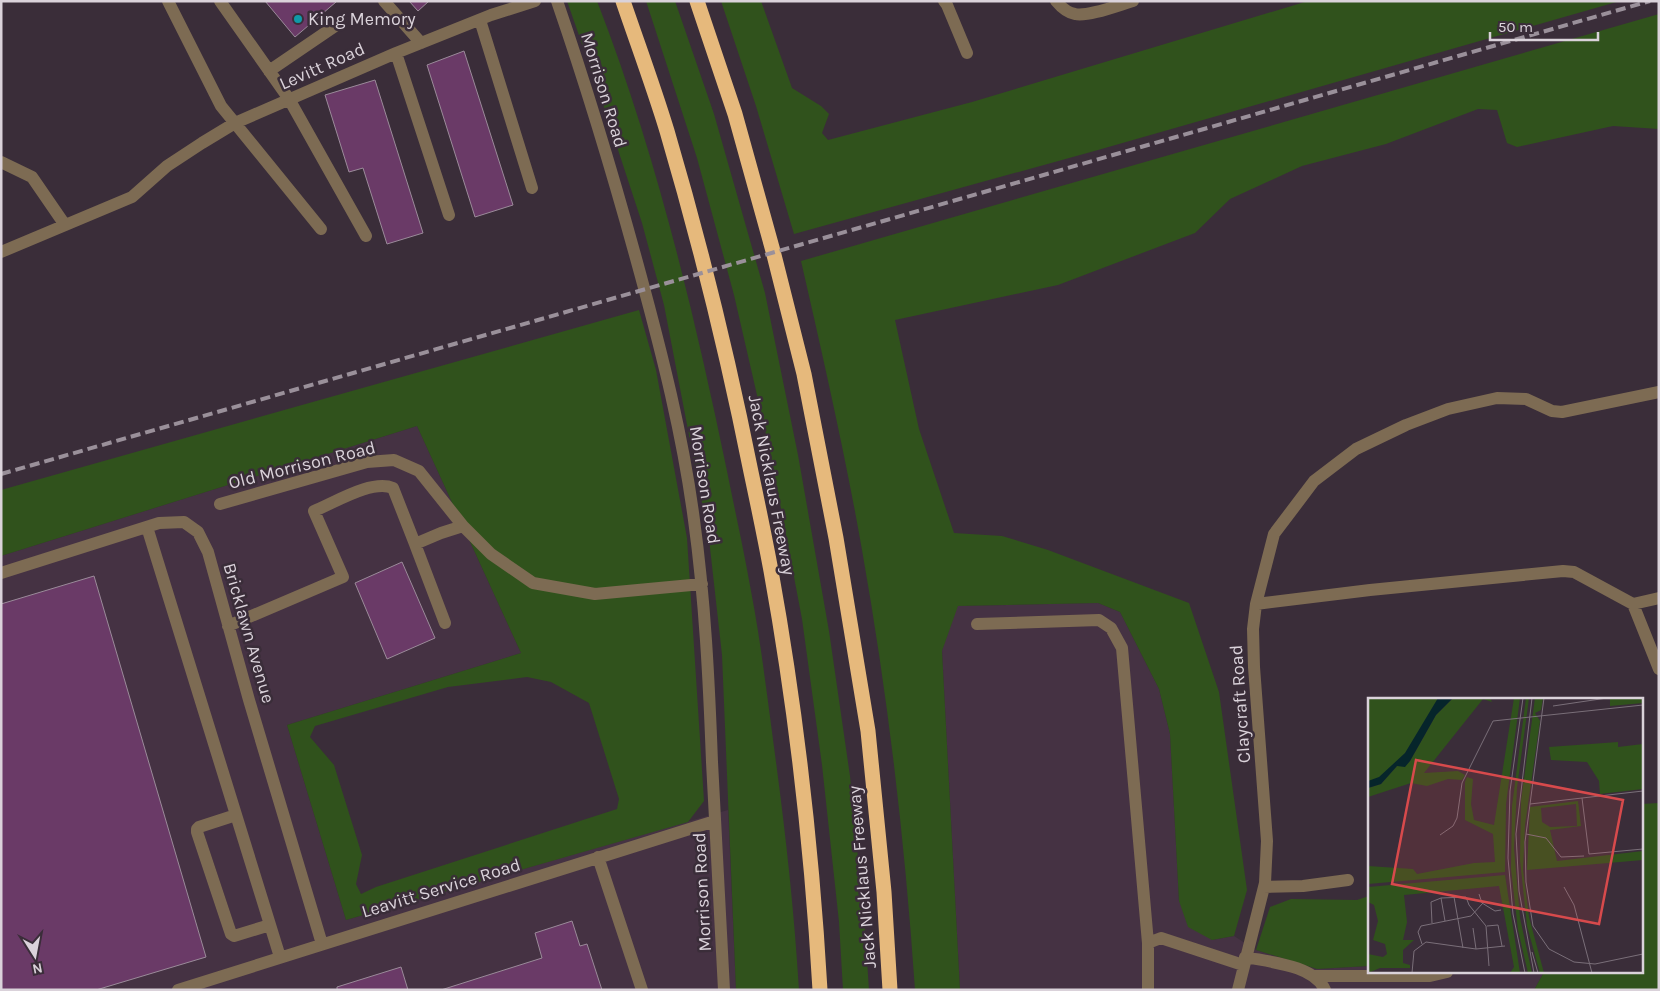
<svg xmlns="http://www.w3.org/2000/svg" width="1660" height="991" font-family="Karla,sans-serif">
  <rect width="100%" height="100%" fill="#3a2d39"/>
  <path fill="#453243" d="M417,426L521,653L287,725L346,920L728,810L736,990H1V556Z
    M1098,603L1120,612L1159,689L1170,734L1179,901L1212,940L1234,936L1256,950L1317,969L1369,966V972H1544L1534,990H960L942,650L957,606Z"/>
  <path fill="#30521c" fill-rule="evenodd" d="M567,1H597C656,153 694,312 727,471C735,511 744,551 751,591C761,643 767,695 774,747C785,828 794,908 799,990H736L722,655L709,539L664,305L642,223L603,104Z
    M646,1H675L714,114L765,293L798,455L829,631L850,776L865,930L869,990H843L839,922L822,765L802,619L771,456L734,295L697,158Z
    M721,1H761L792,88L821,106L829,114L822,133L828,140L972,102L1308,1H1620L1098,150L794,234L756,106Z
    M1659,14V129L1613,126L1517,147L1507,143L1497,110L1478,109L1386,144L1302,166L1230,199L1195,233L1058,285L895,320L919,429L954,533L1002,536L1048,550L1189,603L1219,692L1247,890L1234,936L1212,940L1188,927L1179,901L1170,734L1159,689L1120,612L1098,603L958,606L942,651L960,990H915C905,842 888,696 862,550C845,453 823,357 801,261Z
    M639,310L656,370L687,538L704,801L688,822L346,920L287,725L521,653L417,426L1,556V490ZM527,677L551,682L589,703L619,799L617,809L376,887L361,894L356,884L362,855L334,765L310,737L315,726L448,687Z
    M1659,803V990H1534L1544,972H1641V804Z
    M1369,896V966L1317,969L1256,950L1270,907L1291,899L1357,900Z"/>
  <path fill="#6a3a67" stroke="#9b8b9a" d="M265,1H336V2L295,37Z
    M409,1H429L418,11Z
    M464,51L513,205L475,217L427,65Z
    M375,80L423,233L387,244L363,168L349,172L325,95Z
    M402,562L435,638L387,659L355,583Z
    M94,576L206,957L96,990H1V604Z
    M572,921L580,946L587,944L602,990H441L542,958L535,933Z
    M401,967L408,990H337V987Z"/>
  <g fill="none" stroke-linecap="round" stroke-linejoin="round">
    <path stroke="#7d6b53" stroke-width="12" d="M168,1L221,106L321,229
      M220,1L289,99L366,236
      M384,1L421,43
      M557,1C588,91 615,181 640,273C662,354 683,436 694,520C705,600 709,681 712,762C716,838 720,914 724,990
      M944,1L947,5L967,53
      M1056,1C1061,7 1067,13 1075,14C1088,17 1119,5 1133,1
      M480,20L532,188
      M396,53L449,215
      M269,71L338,24
      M1,162L32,177L65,225
      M1,252L132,197L167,166L202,143L235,123L396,53L491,15L535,1
      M220,504L367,462L394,460L419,471L463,526L491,554L533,583L595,594L702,584
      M147,527L280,957
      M1,573L159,523L184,522L198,532L208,552L249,700L322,944
      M1256,604L1370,590L1563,571L1574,572L1633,604L1659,669
      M1633,604L1659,598
      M445,623L415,544L441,533L463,526
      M977,624L1099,620L1111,628L1122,648L1148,943
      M228,626L343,577L314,511C334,503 372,479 393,488L415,544
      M236,815L199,827L197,829V832L231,934L234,936L270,925
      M598,857L642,990
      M1264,887L1303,886L1348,880
      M1245,957C1269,962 1314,965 1325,990
      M1314,976H1430L1447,972
      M178,990L715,821
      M1148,990V943L1161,938L1243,965
      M1238,990L1265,883L1267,841L1254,667L1253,629L1256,604L1274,534L1314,481L1356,449L1406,425L1448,409L1497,398L1526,399L1552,411L1562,412L1659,392"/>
    <path stroke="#e6b97c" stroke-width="15" d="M623,1C638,45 654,88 667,131C700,243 728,357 751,472C758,505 765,538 771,571C796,709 812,850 820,990
      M697,1L735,114L773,251L804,374L836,538L868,731L884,892L890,990"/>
    <path stroke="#9a909a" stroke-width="4" stroke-dasharray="10 5" stroke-linecap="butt" d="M1,474L1650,1"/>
  </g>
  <circle fill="#0f9aa8" stroke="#3a2d39" stroke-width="2" cx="298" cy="19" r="5"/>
  <g text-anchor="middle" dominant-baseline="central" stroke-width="5" stroke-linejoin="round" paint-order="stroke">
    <g font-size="18" fill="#dad2da" stroke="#3a2d39" text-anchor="start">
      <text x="308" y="19">King Memory</text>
    </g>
    <g font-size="18" fill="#dad2da" stroke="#3a2d39">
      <text transform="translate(322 66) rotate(-24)">Levitt Road</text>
      <text transform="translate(604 90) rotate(73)">Morrison Road</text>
      <text transform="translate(302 465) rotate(-14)">Old Morrison Road</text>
      <text transform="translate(705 485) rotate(81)">Morrison Road</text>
      <text transform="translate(772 485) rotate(79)">Jack Nicklaus Freeway</text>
      <text transform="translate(249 633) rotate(74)">Bricklawn Avenue</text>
      <text transform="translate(1240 704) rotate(-94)">Claycraft Road</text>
      <text transform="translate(862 877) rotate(-95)">Jack Nicklaus Freeway</text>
      <text transform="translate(441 888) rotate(-17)">Leavitt Service Road</text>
      <text transform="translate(702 892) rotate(-93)">Morrison Road</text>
    </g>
  </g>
  <g transform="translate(1368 698)">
    <rect width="275" height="275" fill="#3a2d39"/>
    <path d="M0,0H72L33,62L12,80L0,84ZM85,0H122L124,4L115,1L56,75L90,73L97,77L94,82L80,81L59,88L43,85L0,99V90L13,86L29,68H37L42,63L68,17ZM146,0H152L138,106L137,174L0,186V168L45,171L49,176L106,165L127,164L125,136L97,122V84L99,79L105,81L103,106L106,122L126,127ZM158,0H161L149,90L146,150L152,220L164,275H160L150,232L143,171L144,108ZM167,0H175L173,12L167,15L172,23L157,127L155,172L161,219L176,275H172L159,228L152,162L153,103ZM242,0H275V5L242,8ZM250,44V49L275,46V91L232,96L231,83L219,64L183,62L181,49ZM210,103L213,128L182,132L189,163L275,153V162L159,172L162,109ZM208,106L209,128L182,129L174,124L173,110ZM137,177L152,275H142L146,269L131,188L36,197L39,224L35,242H46L35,252V265L42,267V270H12L0,275V256L15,259L19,256L17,246L5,242L10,223L6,207L0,204V189Z" fill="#30521c" fill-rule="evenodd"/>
    <path d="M70,0H85L68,17L42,63L37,69L29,68L13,86L0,90V83L11,79L37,55Z" fill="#06252b"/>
    <path fill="none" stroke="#7a6f79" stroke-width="1" d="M155,0L142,93L140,160L145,216L157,275M164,0L148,136L151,193L166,275M176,0L157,144L158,184L165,228L181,251L206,264L227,266L275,256M185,8L239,0M214,100L221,156L275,151M162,106L275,93M158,136L178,140L193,159L216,158M72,137L85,128L89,120L94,85L125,23L275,7M196,189L206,207L224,275M111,196L114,205L127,213L133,212M86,199L95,250M73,200L77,223M64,225L63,204L73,200L98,199L101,207L118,228L121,268M119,228L130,227L134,248M105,230L108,251M54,246L50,234L53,228L103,218L115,205M164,254L170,275M32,275H50M44,275L46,253L58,244L108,251L137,248"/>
    <path fill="#d74a4c" fill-opacity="0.15" stroke="#d74a4c" stroke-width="2.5" d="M48,62L255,102L231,226L24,186Z"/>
    <rect width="275" height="275" fill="none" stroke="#dad2da" stroke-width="2.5"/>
  </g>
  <rect width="1660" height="991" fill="none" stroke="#dad2da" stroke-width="5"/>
  <g transform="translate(35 956) rotate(169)" stroke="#3a2d39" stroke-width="4" paint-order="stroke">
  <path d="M0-4L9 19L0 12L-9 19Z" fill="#dad2da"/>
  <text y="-8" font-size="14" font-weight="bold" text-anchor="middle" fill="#dad2da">N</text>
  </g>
  <path d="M1490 32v8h108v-8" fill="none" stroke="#dad2da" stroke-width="2.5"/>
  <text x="1498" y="32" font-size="15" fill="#dad2da" stroke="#3a2d39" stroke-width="4" paint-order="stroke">50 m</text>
</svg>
